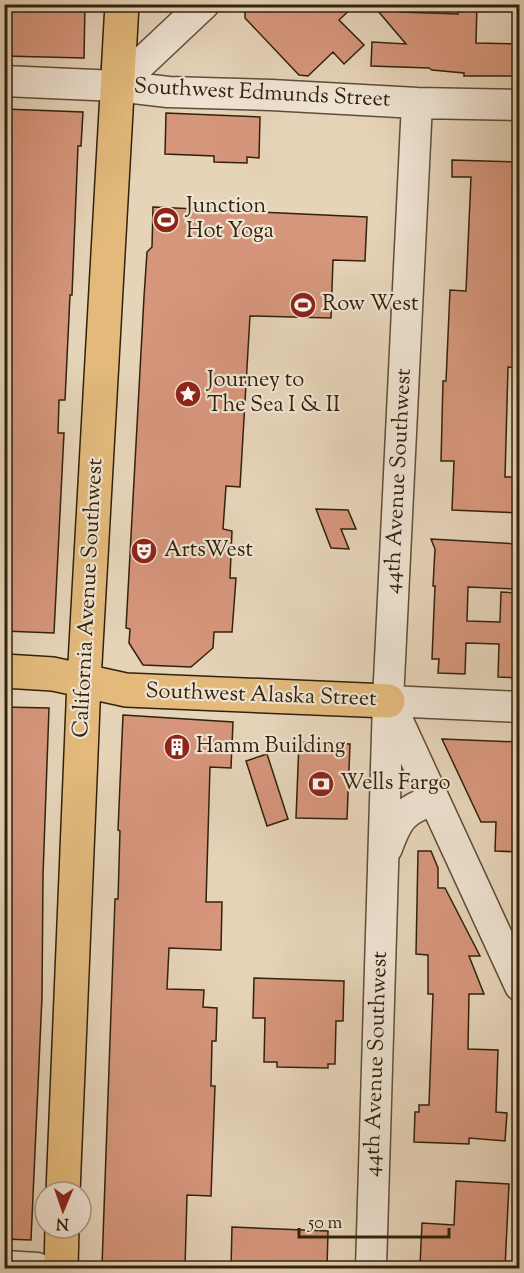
<svg xmlns="http://www.w3.org/2000/svg" width="524" height="1273" font-family="'Sorts Mill Goudy',serif">
  <rect width="100%" height="100%" fill="#e6d4b9"/>
  <filter id="stains"><feTurbulence type="fractalNoise" baseFrequency=".00333" numOctaves="4"/><feColorMatrix values="0 0 0 0 .2 0 0 0 0 .09 0 0 0 0 .02 0 0 0 .5 -.17"/></filter>
  <radialGradient id="worn" r=".72"><stop offset=".6" stop-color="#630" stop-opacity="0"/><stop offset="1" stop-color="#630" stop-opacity=".3"/></radialGradient>
  <path fill="#d6967c" stroke="#31220c" stroke-width="1.5" d="M4,4H85L84,58L4,56Z
    M250,4H356L339,20L364,45L344,64L333,52L308,76L299,75L245,18V10Z
    M372,4H408L400,12L458,14V4H477L476,43L519,44V76H464V73L432,70L429,68L371,66L372,42L406,44Z
    M4,109L83,112L81,146H78L72,295H70L65,400H59L58,433H64L54,633L4,631Z
    M166,113L260,117L259,158L247,157V163L214,162V156L165,154Z
    M452,160L519,162V368L508,367L505,477H519V513L452,510L454,461H441L443,381H446L450,290L466,291L471,177H452Z
    M153,207L367,217L365,261L333,260L331,318L250,316L240,487L226,486L223,529L232,531L230,578H236L232,632H214L213,648L191,667L143,665L129,643L130,629L126,628L144,297L147,252L152,247Z
    M316,509L348,510L356,529H341L349,549L331,548Z
    M431,539L517,544V561H514L513,589L468,587L467,621L500,622L501,592L519,593V678L498,677L499,644L466,643L465,674L438,673L439,659H432L435,586H433L435,549Z
    M4,707L49,708L43,875L42,997L31,1240L4,1239Z
    M123,715L233,722L231,768L210,767L206,902H222L221,950L169,948L167,989L204,990L203,1007L217,1008L216,1041H212L211,1086H215L211,1196L187,1195L185,1268L102,1266L115,899H118L120,831L118,830Z
    M442,739L519,742V852L495,851L496,822H481Z
    M299,742L350,744L347,819L296,818Z
    M267,754L288,819L267,826L246,761Z
    M418,851H431L438,868V888H445L480,956H469L484,994H469L468,1049L498,1050L496,1112L507,1113L505,1141L469,1138V1144L414,1142L415,1112H419V1105H429L433,994H428V955L416,954Z
    M254,978L344,981L343,1021H336L335,1064H328V1068L277,1067V1062H264L265,1018H253Z
    M456,1181L509,1184L505,1268L420,1265L422,1223L454,1225Z
    M232,1227L328,1231L327,1269H231Z"/>
  <g fill="none" stroke-linecap="round" stroke-linejoin="round">
    <defs>
      <path id="minor" d="M4,81L117,86L168,92L271,95L417,103L520,105
        M117,86L204,4
        M388,701L520,707
        M391,706L520,986
        M387,848C398,818 403,810 434,800
        M4,1266L37,1268
        M371,1268L388,701L417,103"/>
      <path id="major" d="M4,671L53,674L126,690L388,701
        M63,1192L84,681L122,4
        M61,1268L62,1228"/>
    </defs>
    <use href="#minor" stroke="#5e4e37" stroke-width="33"/>
    <use href="#major" stroke="#31220c" stroke-width="36"/>
    <use href="#minor" stroke="#efe3d2" stroke-width="30"/>
    <use href="#major" stroke="#e3ba7c" stroke-width="33"/>
  </g>
  <defs>
    <symbol id="stadium-disc" viewBox="-11 -11 22 22"><circle r="9.5" fill="#8f2418" stroke="#efe3d2"/><path d="M0-5a6.5 5 0 1 0 0 10a6.5 5 0 1 0 0-10ZM-3.5-1.8h7v3.6h-7Z" fill="#fff"/></symbol>
    <symbol id="sight-disc" viewBox="-11 -11 22 22"><circle r="9.5" fill="#8f2418" stroke="#efe3d2"/><path d="M0-6L1.8-2.2L6-1.7L2.9 1.2L3.7 5.4L0 3.3L-3.7 5.4L-2.9 1.2L-6-1.7L-1.8-2.2Z" fill="#fff"/></symbol>
    <symbol id="theatre-disc" viewBox="-11 -11 22 22"><circle r="9.5" fill="#8f2418" stroke="#efe3d2"/><path d="M-5-5.5Q0-4 5-5.5V0Q5 5 0 6Q-5 5-5 0ZM-3.3-2.5H-1v1.5H-3.3ZM1-2.5H3.3v1.5H1ZM-2.8 1Q0 5.5 2.8 1Z" fill="#fff"/></symbol>
    <symbol id="building-disc" viewBox="-11 -11 22 22"><circle r="9.5" fill="#8f2418" stroke="#efe3d2"/><path d="M-4-6H4V6H1V3H-1V6H-4ZM-2.5-4.3h1.7v1.8h-1.7ZM.8-4.3h1.7v1.8H.8ZM-2.5-1h1.7V.8h-1.7ZM.8-1h1.7V.8H.8Z" fill="#fff"/></symbol>
    <symbol id="bank-disc" viewBox="-11 -11 22 22"><circle r="9.5" fill="#8f2418" stroke="#efe3d2"/><path d="M-6-4H6V4H-6ZM0-2.3a2.3 2.3 0 1 0 0 4.6a2.3 2.3 0 1 0 0-4.6Z" fill="#fff"/></symbol>
  </defs>
  <g fill-rule="evenodd">
    <use href="#stadium-disc" x="151" y="205" width="30" height="30"/>
    <use href="#stadium-disc" x="288" y="290" width="30" height="30"/>
    <use href="#sight-disc" x="173" y="379" width="30" height="30"/>
    <use href="#theatre-disc" x="129" y="536" width="30" height="30"/>
    <use href="#building-disc" x="162" y="732" width="30" height="30"/>
    <use href="#bank-disc" x="306" y="769" width="30" height="30"/>
  </g>
  <g text-anchor="middle" dominant-baseline="central" stroke-width="4.5" stroke-linejoin="round" paint-order="stroke">
    <g font-size="22" fill="#31220c" stroke="#efe3d2">
      <text transform="translate(262 94) rotate(3)">Southwest Edmunds Street</text>
      <text transform="translate(399 481) rotate(-87)">44th Avenue Southwest</text>
      <text transform="translate(89 598) rotate(-87)">California Avenue Southwest</text>
      <text transform="translate(261 696) rotate(2)">Southwest Alaska Street</text>
      <text transform="translate(377 1064) rotate(-88)">44th Avenue Southwest</text>
    </g>
    <g font-size="22" fill="#31220c" stroke="#efe3d2" text-anchor="start">
      <text x="186" y="207">Junction<tspan x="186" dy="25">Hot Yoga</tspan></text>
      <text x="322" y="305">Row West</text>
      <text x="207" y="381">Journey to<tspan x="207" dy="25">The Sea I &amp; II</tspan></text>
      <text x="164" y="551">ArtsWest</text>
      <text x="196" y="747">Hamm Building</text>
      <text x="340" y="784">Wells Fargo</text>
    </g>
  </g>
  <rect width="524" height="1273" fill="none" stroke="#e6d4b9" stroke-width="24"/>
  <rect x="6" y="6" width="512" height="1261" fill="none" stroke="#31220c" stroke-width="3"/>
  <rect x="12" y="12" width="500" height="1249" fill="none" stroke="#31220c" stroke-width="1.5"/>
  <g transform="translate(63 1210) rotate(182)"><circle r="28" fill="#efe3d2" stroke="#a39683" stroke-width="1.5"/>
  <path d="M0-4.5L10 22L0 15L-10 22Z" fill="#8f2418"/>
  <text y="-9" font-size="16" font-weight="bold" text-anchor="middle" fill="#31220c">N</text>
  </g>
  <path d="M299 1228v9h150v-9" fill="none" stroke="#31220c" stroke-width="3"/>
  <text x="308" y="1228" font-size="18" fill="#31220c" stroke="#efe3d2" stroke-width="4.5" paint-order="stroke">50 m</text>
  <rect width="100%" height="100%" filter="url(#stains)"/>
  <rect width="100%" height="100%" fill="url(#worn)"/>
</svg>
